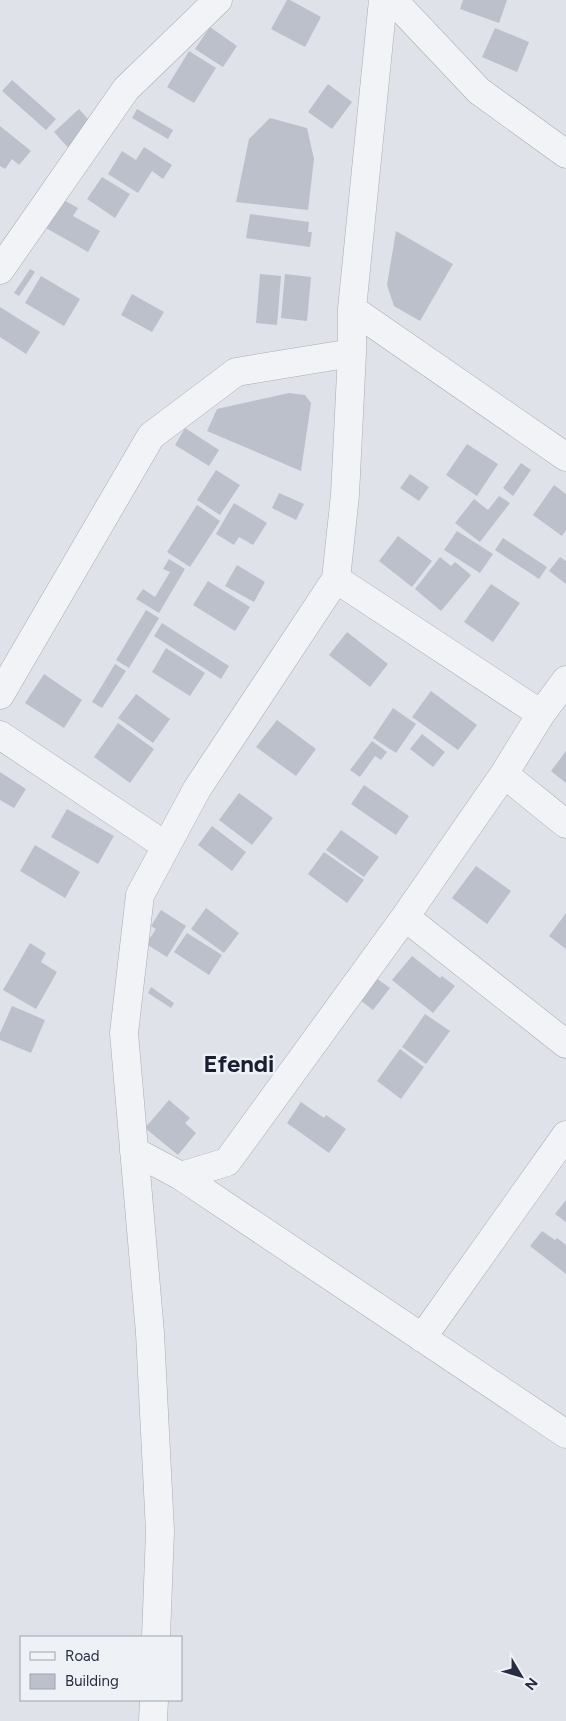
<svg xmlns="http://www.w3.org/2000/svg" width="566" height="1721" font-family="Figtree,sans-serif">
  <rect width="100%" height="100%" fill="#dfe2e8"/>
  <path fill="#bcc0cb" d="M287,0H290L321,17L305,47L271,29Z
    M463,0H507L499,23L460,9Z
    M210,27L237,46L223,67L195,49Z
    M495,28L529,42L517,72L482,57Z
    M189,51L216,68L194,103L167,87Z
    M12,80L56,119L46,130L2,91Z
    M328,84L352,102L332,129L308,112Z
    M79,109L97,129L72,152L54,132Z
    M137,109L173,130L168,139L132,118Z
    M270,118L307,128L314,159L308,210L236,202L249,139Z
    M0,126L31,151L19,165L12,159L5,169L0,166Z
    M144,147L172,165L163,179L152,171L138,193L108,174L122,151L136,160Z
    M102,177L130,194L115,218L87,199Z
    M62,199L78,208L73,216L100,231L88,252L46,228Z
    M250,214L309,222L308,232H312L310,247L246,238Z
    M396,231L453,264L420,321L394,306L387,285Z
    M30,269L35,272L19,296L14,293Z
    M260,274L281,276L277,325L256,323Z
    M285,274L311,277L307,321L281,318Z
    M41,276L80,299L64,326L25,303Z
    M132,294L164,312L152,332L121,315Z
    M0,307L40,332L26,354L0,337Z
    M289,393L305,395L311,403L301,471L207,431L217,409Z
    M185,428L219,450L209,466L175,445Z
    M467,444L498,464L477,496L446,475Z
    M521,463L531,470L513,496L503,488Z
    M216,470L240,485L220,515L197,500Z
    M410,474L429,487L419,501L400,488Z
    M554,485L566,494V530L562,536L533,515Z
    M279,493L304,504L296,520L272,508Z
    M499,496L510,503L480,542L455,523L474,499L488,510Z
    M234,503L267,523L253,545L239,537L234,545L216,534Z
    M197,505L220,521L190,567L167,552Z
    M457,531L493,554L480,573L444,550Z
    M398,536L432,561L412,587L379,561Z
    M503,538L547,567L539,579L495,550Z
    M440,557L451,566L455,562L471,575L441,611L415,589Z
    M560,557L566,561V584L549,571Z
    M169,559L185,569L159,613L136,599L143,589L155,597L170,572L163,569Z
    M237,565L265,582L254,602L225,586Z
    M208,581L250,607L235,631L193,605Z
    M491,584L520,603L493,642L464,622Z
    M146,610L159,618L129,668L116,660Z
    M162,623L229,666L221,679L154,636Z
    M347,632L388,664L370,687L329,655Z
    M166,648L205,673L190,696L152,672Z
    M115,664L126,671L102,708L92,702Z
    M44,674L82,700L64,728L25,703Z
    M431,691L477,725L458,750L412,717Z
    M136,694L170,719L153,743L118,718Z
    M393,708L416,724L396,753L373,738Z
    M277,720L316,749L296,776L256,747Z
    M118,723L154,749L130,783L94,757Z
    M422,734L445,752L433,767L410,749Z
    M372,741L387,752L381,760L375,756L360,777L350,770Z
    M566,751V783L551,771Z
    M0,772L26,789L14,808L0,800Z
    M364,785L409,816L396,835L351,804Z
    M239,793L273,818L252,845L219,820Z
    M67,809L114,836L98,864L51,837Z
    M212,826L246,852L232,871L198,845Z
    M341,830L379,857L364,877L326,850Z
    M35,845L80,872L65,898L20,871Z
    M324,852L364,880L347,903L308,874Z
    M476,866L511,891L487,924L452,898Z
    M206,908L239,933L224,953L191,929Z
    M161,910L186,926L167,957L146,944L156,929L151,926Z
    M566,913V949L549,936Z
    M187,933L222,955L209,975L174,952Z
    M30,943L46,953L41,962L57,972L36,1009L3,990Z
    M412,956L440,978L442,976L455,986L433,1013L392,980Z
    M376,978L390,988L373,1010L360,1000Z
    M151,987L174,1003L171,1008L148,993Z
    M12,1006L45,1020L31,1053L0,1040V1033Z
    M425,1014L450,1031L426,1064L402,1047Z
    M400,1049L424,1067L401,1099L377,1081Z
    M169,1100L190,1118L185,1123L196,1133L178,1155L145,1128Z
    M301,1102L324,1118L326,1115L346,1129L329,1153L287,1123Z
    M566,1200V1222L555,1214Z
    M542,1231L555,1240L557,1238L566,1245V1274L530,1246Z"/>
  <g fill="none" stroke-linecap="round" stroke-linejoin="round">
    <defs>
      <path id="minor" d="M393,0L479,91L566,154
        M0,270L126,89L218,0
        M352,309L566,457
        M336,579L541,714
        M0,695L151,436L236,372L352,353
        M0,735L166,846
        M504,774L566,824
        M405,917L566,1044
        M134,1151L181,1176L227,1162L405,917L504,774L541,714L566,680
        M181,1176L566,1434
        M422,1338L566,1135
        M156,1637L160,1531L150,1333L124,1033L140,895L197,789L336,579L345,495L352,353V309L383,0
        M153,1721L154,1700"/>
    </defs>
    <use href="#minor" stroke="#a8acb6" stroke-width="29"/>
    <use href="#minor" stroke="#f1f3f7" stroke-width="28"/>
  </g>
  <g text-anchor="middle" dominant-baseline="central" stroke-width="5" stroke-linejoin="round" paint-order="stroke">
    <g font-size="24" font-weight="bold" fill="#1a1f30" stroke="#eef1f6">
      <text x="239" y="1063">Efendi</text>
    </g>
  </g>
  <rect x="20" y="1636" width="162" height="65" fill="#eef1f6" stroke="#9ea3ad"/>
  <rect x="30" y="1652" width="25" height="8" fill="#f1f3f7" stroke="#9ea3ad"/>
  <text x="65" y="1661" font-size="15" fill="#272e40">Road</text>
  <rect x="30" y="1674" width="25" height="15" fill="#bcc0cb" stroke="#9ea3ad"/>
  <text x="65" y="1686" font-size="15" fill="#272e40">Building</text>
  <g transform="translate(521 1676) rotate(128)" stroke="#eef1f6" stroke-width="4" paint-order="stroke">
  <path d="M0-4L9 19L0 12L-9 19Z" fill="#272e40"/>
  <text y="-8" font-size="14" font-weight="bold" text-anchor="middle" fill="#272e40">N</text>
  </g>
</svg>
